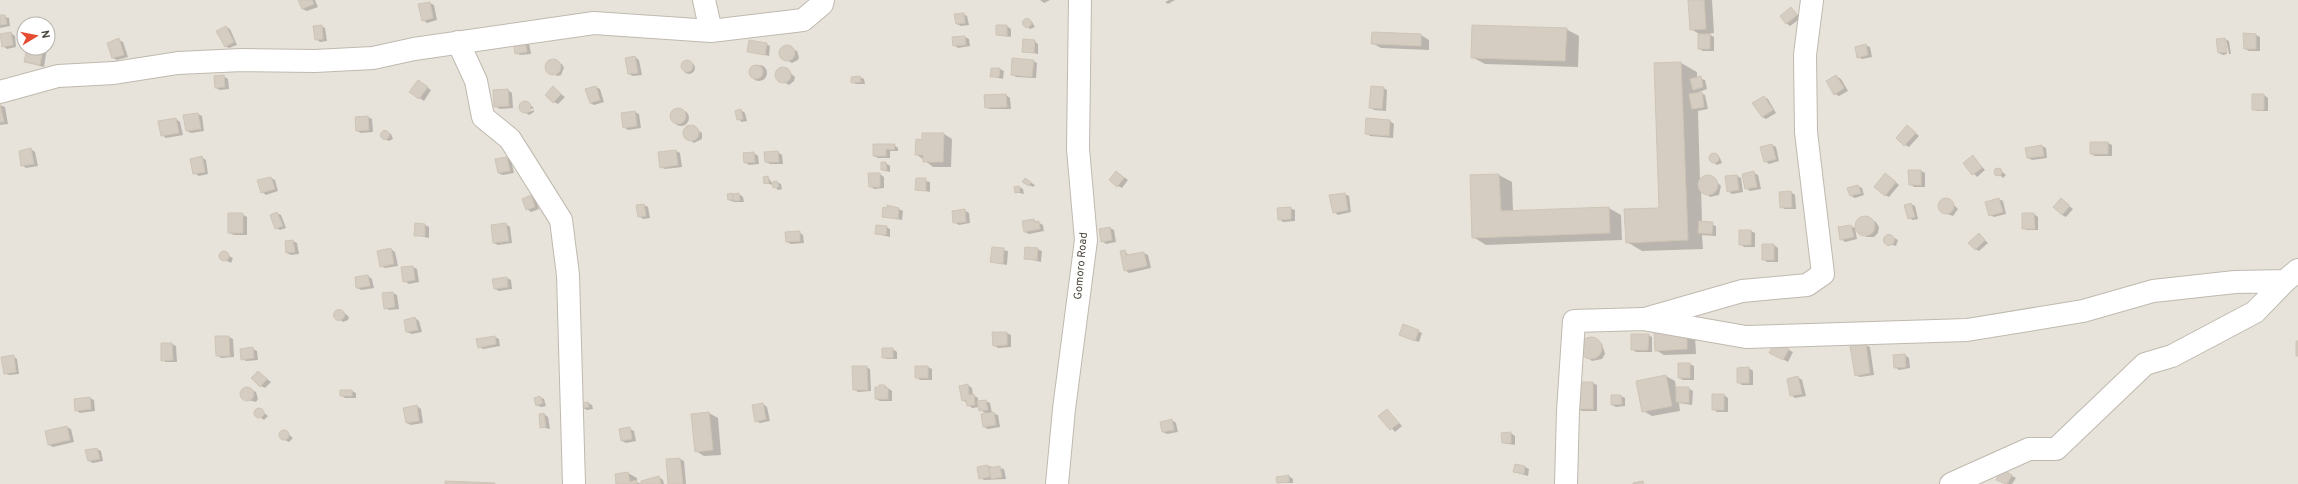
<svg xmlns="http://www.w3.org/2000/svg" width="2298" height="484" font-family="Overpass,sans-serif">
  <rect width="100%" height="100%" fill="#f4f2ec"/>
  <path fill="#e8e3da" fill-rule="evenodd" d="M0,0H2298V484H0ZM24,24H48V48H24Z"/>
  <path fill="#0003" d="M299,0H315L318,7L307,11L302,9Z
    M1040,0H1050L1044,3Z
    M1169,0H1175L1168,4L1165,2Z
    M1689,0H1712L1714,33L1709,34L1714,37V51H1703L1699,49V34L1691,29Z
    M430,3L434,5L437,20L427,23L423,20Z
    M1791,8L1801,18L1790,26L1786,23Z
    M963,14L967,16L969,25L961,26L957,24Z
    M0,16L9,18L10,26L0,28Z
    M1028,20L1032,22L1035,27L1030,29L1026,26L1024,22Z
    M321,26L325,28L327,41L320,42L316,39Z
    M1007,26L1011,29V37L997,35Z
    M226,27L230,29L237,45L229,48L225,46Z
    M1566,29L1579,36L1578,67L1485,64L1472,57Z
    M11,33L15,36L16,47L7,49L3,46Z
    M1421,35L1429,40V50L1381,48L1372,43Z
    M2256,35L2260,37V51H2249L2245,49Z
    M965,37L969,39L970,46L958,48L954,45L953,38Z
    M2225,39L2229,41L2231,54H2229L2226,40H2224L2227,54L2223,55L2219,53Z
    M119,40L123,42L128,57L117,60L113,58L108,43Z
    M525,40L529,43L531,54L520,55L516,53Z
    M1034,41L1038,44V54L1023,51Z
    M766,44L770,46L769,56L748,51Z
    M1865,45L1870,47L1872,57L1862,59L1858,57Z
    M785,47L797,51L799,57L798,60L792,63L783,58L781,54Z
    M28,48H47L44,67L25,62Z
    M635,57L639,60L642,75L633,76L629,74Z
    M550,61L562,64L564,68L561,75L557,76L546,68Z
    M1033,61L1037,63L1036,78L1016,77L1012,74Z
    M683 68a6 6 0 1 1 12 0a6 6 0 1 1-12 0Z
    M1681,63L1697,72V78L1705,80L1707,89L1699,92L1705,95L1708,109L1698,111L1700,180L1706,177L1714,179L1721,186L1719,195L1710,197L1701,187L1702,222L1716,226V236L1702,235L1703,249L1642,251L1627,242L1660,209L1655,64Z
    M751 73a8 8 0 1 1 16 0a8 8 0 1 1-16 0Z
    M786,69L795,77L794,81L789,85L777,78L778,71Z
    M1000,69L1004,71L1003,79L991,76Z
    M223,76L228,79L229,89L220,90L216,88Z
    M1836,76L1841,79L1848,91L1839,96L1835,94Z
    M860,77L864,79L865,84H856L852,82Z
    M422,84L431,90L424,101L411,92Z
    M596,87L600,89L604,102L594,105L590,103Z
    M553,88L565,97L558,104L554,102Z
    M1383,88L1387,90L1386,111L1374,110L1370,107Z
    M508,90L512,93L513,108L500,109L495,106Z
    M1006,95L1010,98L1011,109H990L986,107L985,96Z
    M2253,95H2264L2268,98V111H2257L2253,109Z
    M1764,97L1768,99L1776,113L1766,119L1762,117Z
    M527,102L534,108L524,112L522,111L521,105Z
    M0,105L5,107L8,124L0,125Z
    M673 118a8 8 0 1 1 16 0a8 8 0 1 1-16 0Z
    M534,110V112L529,115L526,113Z
    M741,110L745,113L747,121L742,122L738,119Z
    M635,112L639,114L641,128L628,130L624,127Z
    M198,114L202,116L204,131L191,133L187,131Z
    M368,117L372,119L373,132L361,133L357,131Z
    M176,119L180,122L183,135L166,138L162,135Z
    M1367,119L1390,121L1394,124L1393,138L1370,136L1366,133Z
    M689,126L693,127L702,133V139L694,143L684,136V131Z
    M1911,129L1919,136L1909,147L1905,145Z
    M387,132L391,134L393,139L389,141L384,139L382,134Z
    M944,134L952,139L951,167H933L916,154L923,141Z
    M2108,143L2112,145V156H2095L2091,154Z
    M874,145H894L898,148V151H890V158H878L874,156Z
    M1772,145L1776,147L1779,161L1769,164L1765,161Z
    M2042,146L2046,148L2047,158L2032,160L2028,158Z
    M31,149L35,152L38,166L26,168L22,165Z
    M676,151L680,153L682,167L665,169L661,167Z
    M778,152L782,155L783,164H770L766,162Z
    M754,153L758,156L759,164L749,165L745,162Z
    M1716,155L1720,158L1722,163L1717,165L1713,162L1711,157Z
    M201,157L206,160L208,174L199,176L194,173Z
    M1973,157L1985,170L1977,177L1964,163Z
    M507,158L511,160L514,173L503,175L498,173L496,160Z
    M886,163L890,166V172L882,170Z
    M1999,169L2006,175L2003,178L1996,171Z
    M1921,171L1925,173V187H1914L1910,184Z
    M1117,172L1128,180L1122,188L1118,186Z
    M1754,173L1758,175L1761,189L1750,191L1746,188Z
    M880,174L884,177V188L874,189L870,186Z
    M1499,175L1512,182L1513,211L1609,208L1621,215L1622,240L1486,245L1473,237L1471,176Z
    M1737,176L1741,178L1743,192L1732,194L1728,191Z
    M1889,176L1899,185L1889,197L1885,195Z
    M768,177L772,183L777,182L781,184L782,189L778,190L773,185L765,183Z
    M271,178L275,180L278,191L266,195L262,192Z
    M917,179L930,182V192L916,189Z
    M1025,179L1035,185L1033,187L1024,182Z
    M1858,186L1862,188L1864,195L1855,198L1851,196Z
    M1019,187L1023,189L1024,194L1016,192Z
    M1791,192L1795,195L1796,209H1785L1781,207Z
    M739,194L743,197L744,202H734L729,200V195Z
    M1344,194L1349,196L1351,212L1338,215L1334,212Z
    M531,196L535,199L539,209L531,212L527,209Z
    M1999,199L2003,201L2006,214L1994,217L1990,215Z
    M2061,199L2073,209L2066,217L2062,215Z
    M1949,200L1958,209L1953,216L1944,213L1940,206L1941,202Z
    M1911,204L1915,206L1918,219L1913,220L1909,218Z
    M644,205L648,207L650,218L643,219L639,216Z
    M1290,208L1295,210V221L1283,222L1279,219Z
    M899,209L903,211L902,220L883,216Z
    M964,210L969,213L970,223L959,225L954,222Z
    M277,213L281,215L286,228L280,230L276,228Z
    M242,214L247,217V235H234L229,233Z
    M2034,214L2038,217V230H2027L2023,228Z
    M1863,217L1876,222L1879,227L1878,233L1874,237H1867L1857,228V223Z
    M1034,220L1043,225L1044,231L1029,234L1025,232Z
    M506,224L510,227L512,243L498,245L494,243Z
    M425,225L429,227V238L415,235Z
    M1851,226L1855,228L1857,239L1845,242L1841,239Z
    M886,227L890,229V237L877,234Z
    M1110,228L1114,230L1116,242L1106,244L1102,241Z
    M1751,231L1755,233V247H1744L1740,244Z
    M799,232L803,235L804,243L791,244L787,242Z
    M1979,234L1988,243L1979,251L1975,249Z
    M1889,235L1898,240L1896,246L1886,243L1887,236Z
    M293,241L297,243L299,254L291,255L287,253L286,242Z
    M1774,245L1778,248V262H1767L1763,259Z
    M993,248L1008,251L1007,265L991,262Z
    M391,249L395,252L398,266L385,268L381,266Z
    M1037,249L1042,251L1041,262L1025,258Z
    M1125,251L1129,256L1144,253L1148,255L1151,268L1129,273L1125,270Z
    M223,253L233,258L231,263L221,258Z
    M413,267L417,269L419,282L409,284L404,281Z
    M368,276L372,279L374,288L362,290L357,288Z
    M507,278L511,280L512,289L499,291L495,289Z
    M393,293L397,295L399,309L389,310L385,308Z
    M341,310L349,317L348,320L343,322L335,315V312Z
    M415,318L419,321L422,332L412,334L407,332L405,320Z
    M1418,331L1422,333L1419,342L1404,337Z
    M1655,332L1695,336L1696,354L1664,355L1656,350Z
    M1007,333L1011,335V347L998,348L994,345Z
    M1648,335L1652,337V352H1636L1632,349Z
    M229,337L233,339L234,357L221,358L217,355Z
    M495,337L499,339L500,346L483,349L479,347Z
    M1592,338L1602,344L1605,354L1602,359L1592,361L1582,354V341Z
    M1775,343L1793,352L1788,362L1770,352Z
    M162,344H172L176,346L177,362H166L162,360Z
    M1866,345L1870,347L1874,375L1860,377L1855,375L1852,347Z
    M252,348L257,351L258,360L246,361L242,359Z
    M893,349L897,352V359H887L883,357Z
    M1905,355L1909,358L1910,368L1899,370L1895,367Z
    M13,356L17,359L19,374L9,375L4,373Z
    M1679,364H1690L1694,366V380H1683L1679,378Z
    M866,367L870,369L871,391L858,392L854,389Z
    M916,367H928L932,369V380H920L916,377Z
    M1749,368L1753,371V385H1742L1738,382V369Z
    M258,372L271,382L265,388L261,386Z
    M1666,376L1675,381L1676,388H1688L1693,391L1692,405L1679,403L1680,411L1652,416L1643,411Z
    M1798,377L1802,380L1806,396L1795,398L1791,395Z
    M1593,383L1597,385V411H1582L1578,409Z
    M968,385L972,388L973,395L978,398V402L986,401L990,403L992,413L998,415L1000,427L988,429L984,427L987,414L980,410L979,407L972,408L963,400Z
    M885,386L892,391V401H880L876,399Z
    M248,388L256,392L258,399L256,402L244,399L242,392Z
    M341,391H352L356,393V398H345L341,395Z
    M1724,395L1728,398V412H1717L1713,409Z
    M1621,396L1625,398V406L1616,407L1612,405Z
    M540,397L544,399L546,406L541,407L537,405Z
    M90,398L94,400L95,411L80,413L76,410Z
    M588,403L592,405L593,409L587,410L583,408Z
    M763,404L767,407L770,421L760,423L756,421Z
    M417,406L421,409L423,423L411,425L407,423Z
    M259,409L268,416L264,420L255,413Z
    M1387,410L1402,426L1395,432L1380,416Z
    M709,413L718,418L721,455L704,456L696,451Z
    M544,414L548,417L550,429L541,427Z
    M1172,420L1176,423L1178,432L1167,434L1163,432Z
    M67,427L71,429L74,442L53,447L49,445Z
    M630,429L634,431L636,441L626,443L622,441Z
    M285,431L293,438L289,442L281,438L280,435Z
    M1511,433L1515,436V445L1503,443Z
    M97,449L101,451L103,461L93,463L89,461Z
    M680,459L684,461L686,484H669Z
    M988,466L1004,469L1006,479L984,480L980,478L978,468Z
    M1525,467L1529,469L1528,476L1514,472Z
    M2003,471L2016,478L2012,484H2005L1998,480Z
    M628,473L637,478V482L641,484H617Z
    M1289,476L1293,479V483H1277Z
    M659,477L663,480L664,484H642Z"/>
  <path fill="#d5cdc2" stroke="#cfc5b6" d="M298,0H312L314,4L302,9Z
    M1688,0H1704L1706,29L1690,30Z
    M430,2L433,18L422,21L418,4Z
    M1791,7L1797,15L1786,24L1780,16Z
    M964,13L965,23L956,24L954,14Z
    M0,15H5L7,24L0,25Z
    M1022.5 23a4.5 4.5 0 1 1 9 0a4.5 4.5 0 1 1-9 0Z
    M322,25L323,39L315,40L313,26Z
    M996,25H1007V36L996,35Z
    M1472,25L1567,28L1565,61L1471,58Z
    M226,26L234,42L225,47L216,31Z
    M11,32L13,45L2,47L0,34Z
    M1372,32L1421,34V46L1371,44Z
    M2243,33L2256,34V49H2244Z
    M1698,34H1710V49H1698Z
    M965,36L966,45L953,46L952,37Z
    M119,38L124,55L112,58L107,43Z
    M2225,38L2227,52L2218,53L2216,39Z
    M525,39L527,52L515,54L513,41Z
    M1023,39L1035,40L1034,53L1022,52Z
    M749,40L767,43L765,55L747,52Z
    M1866,44L1868,55L1857,58L1855,47Z
    M779 53a8 8 0 1 1 16 0a8 8 0 1 1-16 0Z
    M27,48H43L40,65L24,62Z
    M635,56L638,73L628,74L625,58Z
    M1012,58L1034,60L1032,77L1011,75Z
    M545 67a8 8 0 1 1 16 0a8 8 0 1 1-16 0Z
    M681 66a6 6 0 1 1 12 0a6 6 0 1 1-12 0Z
    M1681,62L1688,240L1626,243L1624,209L1659,208L1654,63Z
    M749 72a7 7 0 1 1 14 0a7 7 0 1 1-14 0Z
    M775 75a8 8 0 1 1 16 0a8 8 0 1 1-16 0Z
    M991,68H1000L999,77H990Z
    M224,75L225,87L215,88L214,76Z
    M1836,75L1844,88L1834,95L1826,81Z
    M860,76L861,82L851,83V77Z
    M1701,76L1703,87L1693,90L1690,79Z
    M418,80L428,87L419,99L409,92Z
    M553,86L561,94L553,103L545,95Z
    M596,86L600,100L590,103L585,89Z
    M1371,86L1384,87L1382,109L1369,108Z
    M508,89L509,106L494,107L493,90Z
    M1702,92L1704,107L1692,109L1689,94Z
    M1006,94L1007,107L985,108L984,95Z
    M2252,94H2264V110H2252Z
    M1764,96L1773,110L1762,117L1752,103Z
    M519 107a6 6 0 1 1 12 0a6 6 0 1 1-12 0Z
    M0,104L4,122H0Z
    M670 116a8 8 0 1 1 16 0a8 8 0 1 1-16 0Z
    M741,109L743,119L737,120L735,111Z
    M635,111L637,126L623,128L621,113Z
    M198,113L201,129L186,131L183,115Z
    M368,116L369,130L356,131L355,117Z
    M176,118L179,133L161,136L158,121Z
    M1366,118L1390,120L1389,136L1365,134Z
    M1907,125L1916,133L1904,146L1896,138Z
    M683 133a8 8 0 1 1 16 0a8 8 0 1 1-16 0Z
    M380.5 135a4.5 4.5 0 1 1 9 0a4.5 4.5 0 1 1-9 0Z
    M922,133H944L943,162H923V155H915L916,139L922,140Z
    M2090,142H2108V154H2090Z
    M873,144H895L894,150L886,149V156H873Z
    M1772,144L1776,159L1764,162L1760,147Z
    M2042,145L2044,156L2027,158L2025,148Z
    M31,148L34,164L21,166L19,151Z
    M676,150L678,165L660,168L658,152Z
    M778,151L779,162H765L764,152Z
    M754,152L755,162L744,163L743,153Z
    M1709 158a5 5 0 1 1 10 0a5 5 0 1 1-10 0Z
    M1973,155L1982,168L1972,175L1963,163Z
    M202,156L205,172L193,174L190,159Z
    M507,157L510,171L498,173L495,159Z
    M881,162H886L887,170H881Z
    M1994 172a4 4 0 1 1 8 0a4 4 0 1 1-8 0Z
    M1908,170H1921V185H1909Z
    M1116,171L1124,178L1117,187L1109,180Z
    M1754,171L1757,187L1745,189L1742,174Z
    M868,173H880V187H869Z
    M1885,173L1896,182L1885,196L1874,187Z
    M1499,174L1501,211L1609,207L1610,233L1472,238L1470,175Z
    M1737,175L1739,190L1727,192L1725,176Z
    M1698 185a10 10 0 1 1 20 0a10 10 0 1 1-20 0Z
    M768,176L769,183L764,184L763,177Z
    M271,177L275,189L261,193L257,180Z
    M916,178H926V191L915,190Z
    M1025,178L1031,182L1029,186L1022,182Z
    M777,181L779,187L773,188L772,182Z
    M1858,185L1861,193L1850,196L1847,188Z
    M1019,186L1020,192L1015,193L1014,187Z
    M1791,191L1792,207L1780,208L1779,192Z
    M732,193L734,199L728,200L727,194Z
    M739,193L740,200L734,201L733,194Z
    M1345,193L1348,210L1333,213L1329,195Z
    M531,195L535,207L526,210L522,199Z
    M1999,198L2003,212L1989,216L1985,202Z
    M2061,198L2070,206L2062,215L2053,207Z
    M1938 206a8 8 0 1 1 16 0a8 8 0 1 1-16 0Z
    M1911,203L1915,217L1908,219L1904,205Z
    M644,204L646,216L638,217L636,205Z
    M887,205L899,208L898,219L882,217L883,207L887,208Z
    M1291,207V219L1278,220L1277,208Z
    M965,209L966,222L953,223L952,211Z
    M277,212L283,226L275,229L270,215Z
    M228,213H243V233H228Z
    M2022,213H2034L2035,229H2022Z
    M1855 226a10 10 0 1 1 20 0a10 10 0 1 1-20 0Z
    M1034,219V222L1039,221L1040,229L1024,232L1022,221Z
    M1699,221L1713,222L1712,234L1698,233Z
    M415,223L425,224V236H414Z
    M506,223L509,241L493,243L491,225Z
    M876,225L887,226L886,235L875,234Z
    M1851,225L1854,237L1840,240L1838,227Z
    M1110,227L1112,240L1101,242L1099,229Z
    M1739,230H1751V245H1739Z
    M800,231V241L786,242L785,232Z
    M1979,233L1985,240L1975,250L1968,243Z
    M1883.5 240a5.5 5.5 0 1 1 11 0a5.5 5.5 0 1 1-11 0Z
    M293,240L295,252L286,253L285,241Z
    M1762,244H1774V260H1762Z
    M992,247L1004,248L1003,264L990,262Z
    M1025,247L1038,248L1037,260L1024,259Z
    M391,248L394,264L380,267L377,251Z
    M1125,250L1126,255L1144,252L1147,266L1124,271L1120,251Z
    M219 256a5 5 0 1 1 10 0a5 5 0 1 1-10 0Z
    M413,266L415,280L403,282L401,267Z
    M368,275L370,286L356,288L355,277Z
    M507,277L508,287L494,289L492,279Z
    M393,292L395,307L384,309L382,293Z
    M333.5 315a5.5 5.5 0 1 1 11 0a5.5 5.5 0 1 1-11 0Z
    M415,317L418,330L406,332L404,320Z
    M1403,324L1419,330L1415,341L1399,335Z
    M1687,330V349L1655,351L1654,331Z
    M992,332H1007V345L993,346Z
    M1631,334H1649L1648,350H1631Z
    M215,336H229L230,356H216Z
    M495,336L496,344L478,348L476,339Z
    M1580 348a11 11 0 1 1 22 0a11 11 0 1 1-22 0Z
    M2296,341H2298V356H2296Z
    M1775,342L1789,349L1783,360L1769,353Z
    M161,343H172L173,360L161,361Z
    M1866,344L1870,373L1855,376L1850,346Z
    M253,347L254,358L241,360L240,349Z
    M882,348H893V358H882Z
    M1905,354L1906,367L1894,368L1893,355Z
    M14,355L16,372L4,374L1,357Z
    M1678,363H1690V378H1678Z
    M852,366H867L868,390H853Z
    M915,366H928V378H915Z
    M1749,367V383H1737V368Z
    M258,371L267,379L260,387L251,378Z
    M1666,375L1672,406L1642,412L1636,381Z
    M1798,376L1802,394L1790,396L1787,379Z
    M1577,382H1593V409H1577Z
    M968,384L969,395L974,394L975,405L967,406L966,400L962,401L959,386Z
    M879,385H885V388H888V399H875V387H879Z
    M1676,387H1689V403L1676,402Z
    M240 394a7 7 0 1 1 14 0a7 7 0 1 1-14 0Z
    M340,390H352V396H340Z
    M1712,394H1724V410H1712Z
    M1611,395H1621L1622,404L1611,405Z
    M540,396L543,403L536,406L534,398Z
    M90,397L91,409L75,411L74,399Z
    M986,400L988,410L979,411L977,401Z
    M588,402L589,407L582,408L581,403Z
    M763,403L766,419L755,422L752,405Z
    M417,405L419,421L406,423L403,408Z
    M254 413a5 5 0 1 1 10 0a5 5 0 1 1-10 0Z
    M1387,409L1399,423L1390,430L1378,416Z
    M709,412L713,450L695,452L691,414Z
    M994,412L996,425L983,427L981,414Z
    M544,413L546,427L540,428L539,414Z
    M1172,419L1174,430L1162,432L1160,422Z
    M67,426L70,440L48,445L45,431Z
    M630,427L632,439L621,441L619,429Z
    M279 435a5 5 0 1 1 10 0a5 5 0 1 1-10 0Z
    M1511,432V443H1502L1501,433Z
    M97,448L100,459L88,461L85,450Z
    M680,458L683,484H668L666,459Z
    M1515,464L1525,466L1524,474L1513,472Z
    M988,465L990,477L979,479L977,467Z
    M1000,466L1002,477L991,479L989,468Z
    M2002,469L2012,475L2007,484L1996,480Z
    M628,472L630,482L636,480L637,484H616L615,474Z
    M1289,475V482L1277,483L1276,477Z
    M659,476L661,484H641V481Z
    M445,481L495,483V484H445Z
    M1643,481L1644,484H1633V483Z"/>
  <g fill="none" stroke-linecap="round" stroke-linejoin="round">
    <defs>
      <path id="minor" d="M704,0L711,31
        M458,42L476,81L483,117L510,139L561,220L568,275L574,484
        M0,92L58,76L114,73L178,63L242,60L315,61L373,58L414,49L594,23L711,31L803,20L822,4L823,0
        M1648,318L1742,291L1807,285L1823,274L1806,132L1805,55L1812,0
        M1057,484L1064,409L1086,240L1078,149L1080,0
        M1566,484L1568,411L1574,321L1643,319L1746,337L1967,330L2083,311L2153,291L2235,282L2285,281L2298,270
        M1951,484L2029,449H2056L2145,364L2172,356L2255,312L2285,281"/>
    </defs>
    <use href="#minor" stroke="#bfb9af" stroke-width="24"/>
    <use href="#minor" stroke="#fff" stroke-width="22"/>
  </g>
  <g text-anchor="middle" dominant-baseline="central" stroke-width="3" stroke-linejoin="round" paint-order="stroke">
    <g font-size="11" fill="#48433a" stroke="#fff">
      <text transform="translate(1081 266) rotate(-85)">Gomoro Road</text>
    </g>
  </g>
  <g transform="translate(36 36) rotate(80)"><circle r="19" fill="#ffffff" stroke="#b6b4b0"/>
  <path d="M0-3L7 15L0 10L-7 15Z" fill="#e54c32"/>
  <text y="-6" font-size="11" font-weight="bold" text-anchor="middle" fill="#48433a">N</text>
  </g>
</svg>
